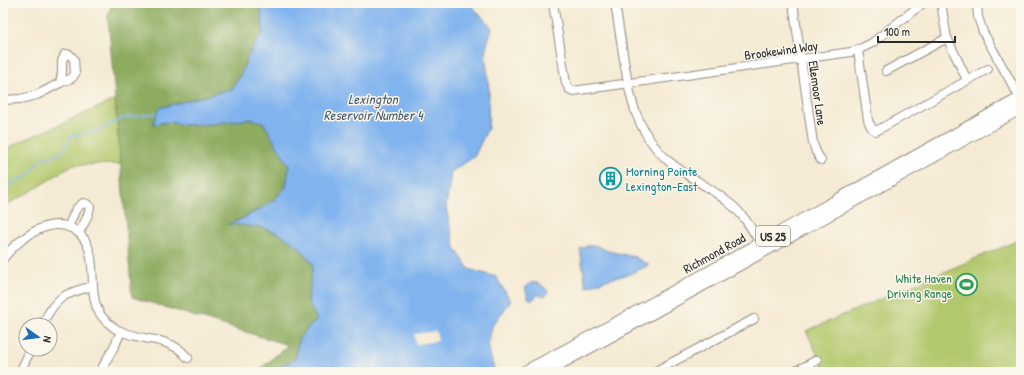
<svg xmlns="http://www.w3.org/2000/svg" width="1024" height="375" font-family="'Patrick Hand',sans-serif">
  <rect width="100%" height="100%" fill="#fbf7ec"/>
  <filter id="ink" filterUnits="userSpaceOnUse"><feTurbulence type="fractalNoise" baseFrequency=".025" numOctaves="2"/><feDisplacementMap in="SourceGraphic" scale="8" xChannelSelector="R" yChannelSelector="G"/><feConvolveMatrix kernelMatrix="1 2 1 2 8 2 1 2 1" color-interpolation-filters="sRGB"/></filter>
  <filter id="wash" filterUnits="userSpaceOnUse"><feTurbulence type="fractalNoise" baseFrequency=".012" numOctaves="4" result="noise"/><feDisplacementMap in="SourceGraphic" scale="16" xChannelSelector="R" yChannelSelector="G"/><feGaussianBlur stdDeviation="0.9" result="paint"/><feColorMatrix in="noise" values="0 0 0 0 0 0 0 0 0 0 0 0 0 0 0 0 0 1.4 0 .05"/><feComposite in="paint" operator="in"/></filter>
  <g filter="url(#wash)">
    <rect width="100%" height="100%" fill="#f5ead3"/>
    <path fill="#b2c86c" stroke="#6e7a4c" d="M115,100L121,164L72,165L35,189L3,207V152L15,144Z
      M1021,239V363L1009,366L997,372H826L806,331Z"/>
    <path fill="#8dac60" stroke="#5c6c46" d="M112,3H260L261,6L263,32L249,54L241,74L232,89L159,108L153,124L168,122L183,125L210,124L250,119L263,122L289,166L286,187L274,200L258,210L229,224L261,227L280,234L299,247L313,264L308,302L317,319L299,338L295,360L266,372H257L288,345L132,297L108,16Z"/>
    <path fill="#81b4ee" stroke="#56708c" d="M260,3H469L492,28L485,51L489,90L488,128L474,157L451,172L446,208L455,248L469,269L496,277L511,301L492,326L488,345L494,370L493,372H266L295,360L299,338L317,319L308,302L313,264L299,247L280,234L261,227L228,224L240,220L258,210L274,200L286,187L289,166L263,122L250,119L210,124L183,125L168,122L153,124L159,108L232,89L241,74L249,54L263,32L261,6Z
      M595,245L608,251L635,257L645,263H648L647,266L630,274L606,280L586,287L580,249L587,246Z
      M533,282C540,283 544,286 548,292L547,295L544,296L537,295L534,299L531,300C526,298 528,293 525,289L526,287Z"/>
    <path fill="#f5ead3" d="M436,331L438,341L416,344L414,335L416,334Z"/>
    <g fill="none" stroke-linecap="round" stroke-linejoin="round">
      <path stroke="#81b4ee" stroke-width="1.5" d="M3,190H7L12,183L29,174L41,159L62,153L71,136L95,131L124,118L157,113"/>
    </g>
  </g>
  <g filter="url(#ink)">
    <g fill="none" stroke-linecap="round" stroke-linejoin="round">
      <defs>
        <path id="minor" d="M553,3L566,83L569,89L573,91L851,52L862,48L872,43L923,3
          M615,3C618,22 621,41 624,60C630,99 636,130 666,159C685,176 709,186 728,202C744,214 753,231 763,248
          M793,3L813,143L816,152L821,160
          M941,3L946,33L948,40L967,80
          M977,3L978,17L983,32L1021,100
          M858,50L868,120C870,125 871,129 876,131L988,69
          M886,71L947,38
          M3,100L20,99L37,95L60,83L72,78L75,74L74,59L70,55L65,54L62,61V73L60,83
          M68,227L76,209L83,203L87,204L90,207C89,216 83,225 79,233
          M3,259C12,246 33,229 49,226C58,224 68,226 75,230C105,250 82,297 104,319C108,323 112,326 116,329C128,336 146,338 160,341C166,343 171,344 177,348C181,350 184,354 188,358
          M42,325C56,296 64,294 93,286
          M20,372L31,349
          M100,372L116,343L121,331
          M654,372L754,319
          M794,372L817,360"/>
        <path id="highway" d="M524,372C692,285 855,188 1021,98
          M544,372L613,335L1021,108"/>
      </defs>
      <use href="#minor" stroke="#908a7f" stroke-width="10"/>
      <use href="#highway" stroke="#908a7f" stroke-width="13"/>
      <use href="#minor" stroke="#fff" stroke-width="8"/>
      <use href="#highway" stroke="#fff" stroke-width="11"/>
    </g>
  </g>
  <defs>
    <symbol id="building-ring" viewBox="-11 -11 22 22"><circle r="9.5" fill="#fbf7ec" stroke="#0f9aa8" stroke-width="1.5"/><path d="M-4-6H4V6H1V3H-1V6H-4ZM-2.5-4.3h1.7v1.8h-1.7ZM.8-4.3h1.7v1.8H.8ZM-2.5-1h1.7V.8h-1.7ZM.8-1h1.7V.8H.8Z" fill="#0f9aa8"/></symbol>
    <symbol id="stadium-ring" viewBox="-11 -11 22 22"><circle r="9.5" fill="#fbf7ec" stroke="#2e9e5b" stroke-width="1.5"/><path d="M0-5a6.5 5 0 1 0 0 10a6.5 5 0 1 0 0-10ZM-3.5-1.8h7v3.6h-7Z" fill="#2e9e5b"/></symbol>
  </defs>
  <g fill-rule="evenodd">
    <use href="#building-ring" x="598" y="166" width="25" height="25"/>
    <use href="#stadium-ring" x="954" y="272" width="25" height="25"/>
  </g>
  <g text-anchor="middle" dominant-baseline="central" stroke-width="3" stroke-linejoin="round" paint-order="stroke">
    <rect fill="#fbf7ec" stroke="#696865" stroke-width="1" x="756" y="226" width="34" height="20" rx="3"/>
    <g font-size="12" font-weight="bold" fill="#2b2b2b">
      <text x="773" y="236">US 25</text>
    </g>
    <g font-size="13" fill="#2b2b2b" stroke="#fbf7ec">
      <text transform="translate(781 50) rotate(-8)">Brookewind Way</text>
      <text transform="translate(818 93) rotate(82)">Ellemoor Lane</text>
      <text transform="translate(714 253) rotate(-29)">Richmond Road</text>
    </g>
    <g font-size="13" fill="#0d838f" stroke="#fbf7ec" text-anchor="start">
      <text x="626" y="171">Morning Pointe<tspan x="626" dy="15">Lexington-East</tspan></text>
    </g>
    <g font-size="13" fill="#27864d" stroke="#fbf7ec" text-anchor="end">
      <text x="952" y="278">White Haven<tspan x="952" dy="15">Driving Range</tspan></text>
    </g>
    <g font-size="14" font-style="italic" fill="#495b6f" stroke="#fbf7ec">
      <text x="373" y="98">Lexington<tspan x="373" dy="16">Reservoir Number 4</tspan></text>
    </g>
  </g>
  <rect width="1024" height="375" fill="none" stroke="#fbf7ec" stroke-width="16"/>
  <g transform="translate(38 337) rotate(104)"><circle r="19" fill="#fbf7ec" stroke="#a8a59f"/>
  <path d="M0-3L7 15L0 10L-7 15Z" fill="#1f6fb2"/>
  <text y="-6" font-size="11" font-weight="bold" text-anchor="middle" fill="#2b2b2b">N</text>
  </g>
  <path d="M878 36v6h77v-6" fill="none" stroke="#2b2b2b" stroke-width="2"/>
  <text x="884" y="36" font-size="12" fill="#2b2b2b" stroke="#fbf7ec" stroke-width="3" paint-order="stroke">100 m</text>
</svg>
